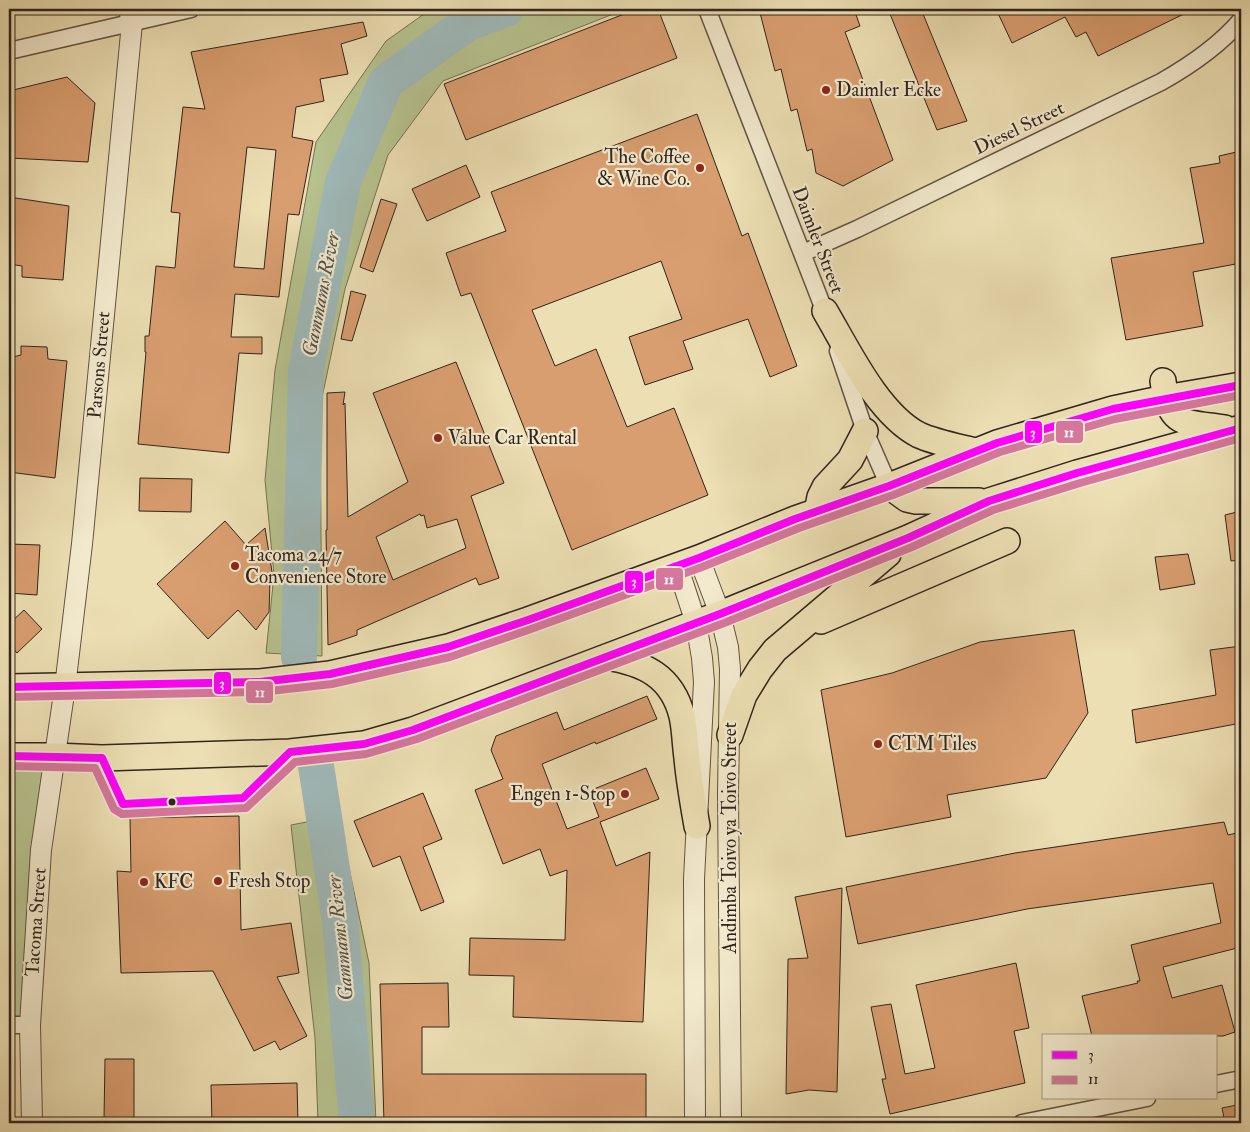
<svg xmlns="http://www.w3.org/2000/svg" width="1250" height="1132" font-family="'IM FELL Double Pica',serif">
  <rect width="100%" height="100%" fill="#ecdfb3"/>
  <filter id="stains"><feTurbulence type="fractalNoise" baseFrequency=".004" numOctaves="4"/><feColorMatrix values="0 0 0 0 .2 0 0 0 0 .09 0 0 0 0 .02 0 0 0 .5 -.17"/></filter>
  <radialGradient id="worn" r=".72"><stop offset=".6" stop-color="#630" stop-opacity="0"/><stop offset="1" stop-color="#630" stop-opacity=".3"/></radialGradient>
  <path fill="#b6c28e" stroke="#747356" d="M431,9H626L443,81L388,155L345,289L320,407L322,656L266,653L274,575L265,480L275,370L316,142L386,41Z
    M9,756H54L30,1025H9Z
    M338,816L369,963L376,1123H318L315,1038L291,825Z"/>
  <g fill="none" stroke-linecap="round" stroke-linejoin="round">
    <path stroke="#9fb9b9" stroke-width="36" d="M299,657L306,370L343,182L386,82L468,23L506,9
      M314,753L340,920L357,1123"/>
  </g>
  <path fill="#d99e70" stroke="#31241f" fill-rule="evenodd" d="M637,9H658L677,58L466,140L444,84Z
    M759,9H854L860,26L845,32L893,160L843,186L816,173L812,149L807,151L797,109L791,111L781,69L775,71Z
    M888,9H921L967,121L937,130Z
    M996,9H1194L1098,56L1086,32L1076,37L1065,17L1012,43Z
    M363,22L367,36L341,44L348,74L320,79L324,101L296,107L292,137L313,141L299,215L288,214L279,297L235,294L231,337H262V354L239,353L229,453L138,444L146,352H145V336H149L156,266L175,268L180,213L171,212L183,107L205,109L191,52ZM247,147L276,150L264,269L234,267Z
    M67,77L95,103L88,162L9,158V91Z
    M697,114L742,236L748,233L797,366L770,377L748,319L683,341L693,369L645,385L629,337L682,319L661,261L532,310L555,366L596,349L627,427L674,408L708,495L572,550L471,293L461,296L446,253L506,231L491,192Z
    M1241,151V263L1193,272L1203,326L1126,340L1111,258L1204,243L1190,168L1220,163L1219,156Z
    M466,165L480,197L427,221L412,189Z
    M9,197L69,206L63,280L22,277V266L9,264Z
    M381,199L397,204L373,272L360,267Z
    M351,291L366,295L352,341L341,339Z
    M21,346L47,347L48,359L67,361L55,478L9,472V358L21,355Z
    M456,362L504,483L471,496L499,578L479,585L476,578L357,630V635L328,645L326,530H327V393L345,392L343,405L345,403L348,517L408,482L373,393ZM420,514L421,516L424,515L427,528L457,519L466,548L393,580L376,537Z
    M140,478L192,479L191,512L139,511Z
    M1241,511V560L1231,561L1225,515Z
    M225,521L246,545L265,528L273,578L270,580L269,612L256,630L238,610L208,639L157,584Z
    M9,544L40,545L37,595L9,593Z
    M1188,554L1195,584L1160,590L1155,557Z
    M24,610L42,629L17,653L9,644V624Z
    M1074,630L1088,713L1046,778L947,795L951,817L846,837L821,690L892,673L980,642Z
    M1241,646V723L1136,743L1132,710L1216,695L1210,650Z
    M647,696L657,719L596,744L595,742L542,764L567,829L599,817L589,791L646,768L659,799L600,822L616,866L650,852L643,1022L513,1017L514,976L469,975L470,938L565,940L567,870L550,876L540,849L503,864L475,790L503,779L491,750L496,736L557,712L564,730Z
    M423,793L442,839L423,847L444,902L421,911L400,856L373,867L354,821Z
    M239,816L241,930L291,923L299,973L277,977L307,1036L280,1050L275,1041L254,1051L213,971L121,973L117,871L131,872L130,818Z
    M1224,822L1228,835L1241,832V947L1163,967L1172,998L1222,985L1235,1032L1223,1036H1092L1082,996L1138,983L1137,981H1140L1131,945L1221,923L1213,883L1027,909L858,944L846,887L1015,853Z
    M842,888L837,1092L809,1090L786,1094L788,959L808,958L795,897Z
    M1016,963L1029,1028L1014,1031L1025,1083L890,1114L882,1079H886L871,1007L891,1004L905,1074L935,1068L916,985Z
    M448,983L449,1027H422V1074H646V1123H623V1119L416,1120V1123H384L380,984Z
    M105,1059H134V1119H104Z
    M297,1083L298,1123H212L211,1085Z
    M1237,1105L1241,1123H1225L1222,1108Z"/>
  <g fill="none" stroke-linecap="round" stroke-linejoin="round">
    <defs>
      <path id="minor" d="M707,9L828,320
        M9,51L191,9
        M803,253L857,229L1161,82C1191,65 1219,46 1241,20
        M838,351L865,431L889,486
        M9,1025H30
        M1216,1084L1241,1079
        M1022,1123L1147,1098"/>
      <path id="tertiary" d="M699,558L720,614L728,647L730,669L728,794L731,1123
        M677,565L696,623L702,658L704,682L694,879L695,1123
        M32,1123L30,1025L41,850L65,687L82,544L132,23L129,9"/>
      <path id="primary" d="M825,311C848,350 878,414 919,435C934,442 959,447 975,451
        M1163,381C1169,428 1186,422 1225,428
        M889,486L907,499L916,501H979
        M817,512L820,497L825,487L850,460L865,431
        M821,621L1007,541
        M606,657C644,663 672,676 682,716C685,729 685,744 687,758C689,781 693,803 697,826
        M9,687L260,682L330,674L448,647L528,620L699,558L795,519L889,486L997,443L1113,409L1165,398L1241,385
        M730,735L744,695L760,669L775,650L888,554
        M9,756H54L102,758L290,752L364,744L413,730L720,614L908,538L989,501L1077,473L1241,428"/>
    </defs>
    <use href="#minor" stroke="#605344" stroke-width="19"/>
    <use href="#tertiary" stroke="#605344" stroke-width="22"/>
    <use href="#primary" stroke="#31241f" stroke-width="28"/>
    <use href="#minor" stroke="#f3eace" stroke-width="16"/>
    <use href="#tertiary" stroke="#f3eace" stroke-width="20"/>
    <use href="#primary" stroke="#ecdfb3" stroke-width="25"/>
    <defs>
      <path id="bus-1" d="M9,687L260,682L330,674L448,647L528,620L699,558L795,519L889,486L997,443L1113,409L1241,385
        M9,756L102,758L123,804L243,798L290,752L364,744L413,730L720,614L908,538L989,501L1077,473L1241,428"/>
      <path id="bus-2" d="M9,697L261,692L332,684L450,657L531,629L702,567L799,528L893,495L1000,452L1115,419L1241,395
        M9,766L95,768L114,809L122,814L246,808L295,762L366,754L417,739L724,623L912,547L993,510L1080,483L1241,438"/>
    </defs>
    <use href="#bus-1" stroke="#f3eace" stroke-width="11"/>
    <use href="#bus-2" stroke="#f3eace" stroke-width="11"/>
    <use href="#bus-1" stroke="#ff00fe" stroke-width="8"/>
    <use href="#bus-2" stroke="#d6779e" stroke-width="8"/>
  </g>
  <g fill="#8f2418" stroke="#f3eace" stroke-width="2">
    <circle cx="826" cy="90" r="5"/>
    <circle cx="700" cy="168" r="5"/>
    <circle cx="438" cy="438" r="5"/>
    <circle cx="235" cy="566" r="5"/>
    <circle cx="878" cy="744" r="5"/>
    <circle cx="625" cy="794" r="5"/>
    <circle cx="218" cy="881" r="5"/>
    <circle cx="144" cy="882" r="5"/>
  </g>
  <circle fill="#31241f" stroke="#f3eace" stroke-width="2" cx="172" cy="802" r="4.5"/>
  <g text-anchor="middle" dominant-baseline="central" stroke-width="4.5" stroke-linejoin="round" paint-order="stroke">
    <g font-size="19" fill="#31241f" stroke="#f3eace" text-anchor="start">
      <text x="836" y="90">Daimler Ecke</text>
      <text x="690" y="157" text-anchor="end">The Coffee<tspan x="690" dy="22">&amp; Wine Co.</tspan></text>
      <text x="448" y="438">Value Car Rental</text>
      <text x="245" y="555">Tacoma 24/7<tspan x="245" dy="22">Convenience Store</tspan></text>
      <text x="888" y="744">CTM Tiles</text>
      <text x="615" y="794" text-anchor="end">Engen 1-Stop</text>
      <text x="228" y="881">Fresh Stop</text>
      <text x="154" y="882">KFC</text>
    </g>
    <g font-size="19" fill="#31241f" stroke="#f3eace">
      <text transform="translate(1019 128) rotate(-26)">Diesel Street</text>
      <text transform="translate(818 240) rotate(69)">Daimler Street</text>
      <text transform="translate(99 365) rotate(-85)">Parsons Street</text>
      <text transform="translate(730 838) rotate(-90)">Andimba Toivo ya Toivo Street</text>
      <text transform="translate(36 922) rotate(-86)">Tacoma Street</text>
    </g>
    <g font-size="20" font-style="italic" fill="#52514d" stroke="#f3eace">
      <text transform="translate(321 294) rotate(-79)">Gammams River</text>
      <text transform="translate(340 938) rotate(-96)">Gammams River</text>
    </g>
  </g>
  <g stroke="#f3eace" stroke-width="2">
    <rect x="1055" y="420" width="29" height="24" rx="5" fill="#d6779e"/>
    <rect x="1024" y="420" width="19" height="24" rx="5" fill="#ff00fe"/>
    <rect x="655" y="567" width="29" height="24" rx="5" fill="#d6779e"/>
    <rect x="624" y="570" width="20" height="24" rx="5" fill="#ff00fe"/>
    <rect x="213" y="671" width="19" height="24" rx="5" fill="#ff00fe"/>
    <rect x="245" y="680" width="29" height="24" rx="5" fill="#d6779e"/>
  </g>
  <g font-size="14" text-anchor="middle" font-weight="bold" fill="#fff">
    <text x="1069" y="437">11</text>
    <text x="1033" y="437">3</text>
    <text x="669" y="584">11</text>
    <text x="634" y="586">3</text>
    <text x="222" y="688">3</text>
    <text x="260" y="697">11</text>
  </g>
  <rect width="1250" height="1132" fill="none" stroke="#ecdfb3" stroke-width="30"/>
  <rect x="10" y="10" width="1230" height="1112" fill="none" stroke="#31241f" stroke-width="2.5"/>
  <rect x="15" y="15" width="1220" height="1102" fill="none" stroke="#31241f"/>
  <rect x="1042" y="1034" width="175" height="65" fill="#f3eace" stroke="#a59b88"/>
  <rect x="1052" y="1051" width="25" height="8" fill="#ff00fe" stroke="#a59b88"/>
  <text x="1088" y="1060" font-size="15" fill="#31241f">3</text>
  <rect x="1052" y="1076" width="25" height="8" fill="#d6779e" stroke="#a59b88"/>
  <text x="1088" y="1084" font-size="15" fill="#31241f">11</text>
  <rect width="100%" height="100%" filter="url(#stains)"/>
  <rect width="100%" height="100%" fill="url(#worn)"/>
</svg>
